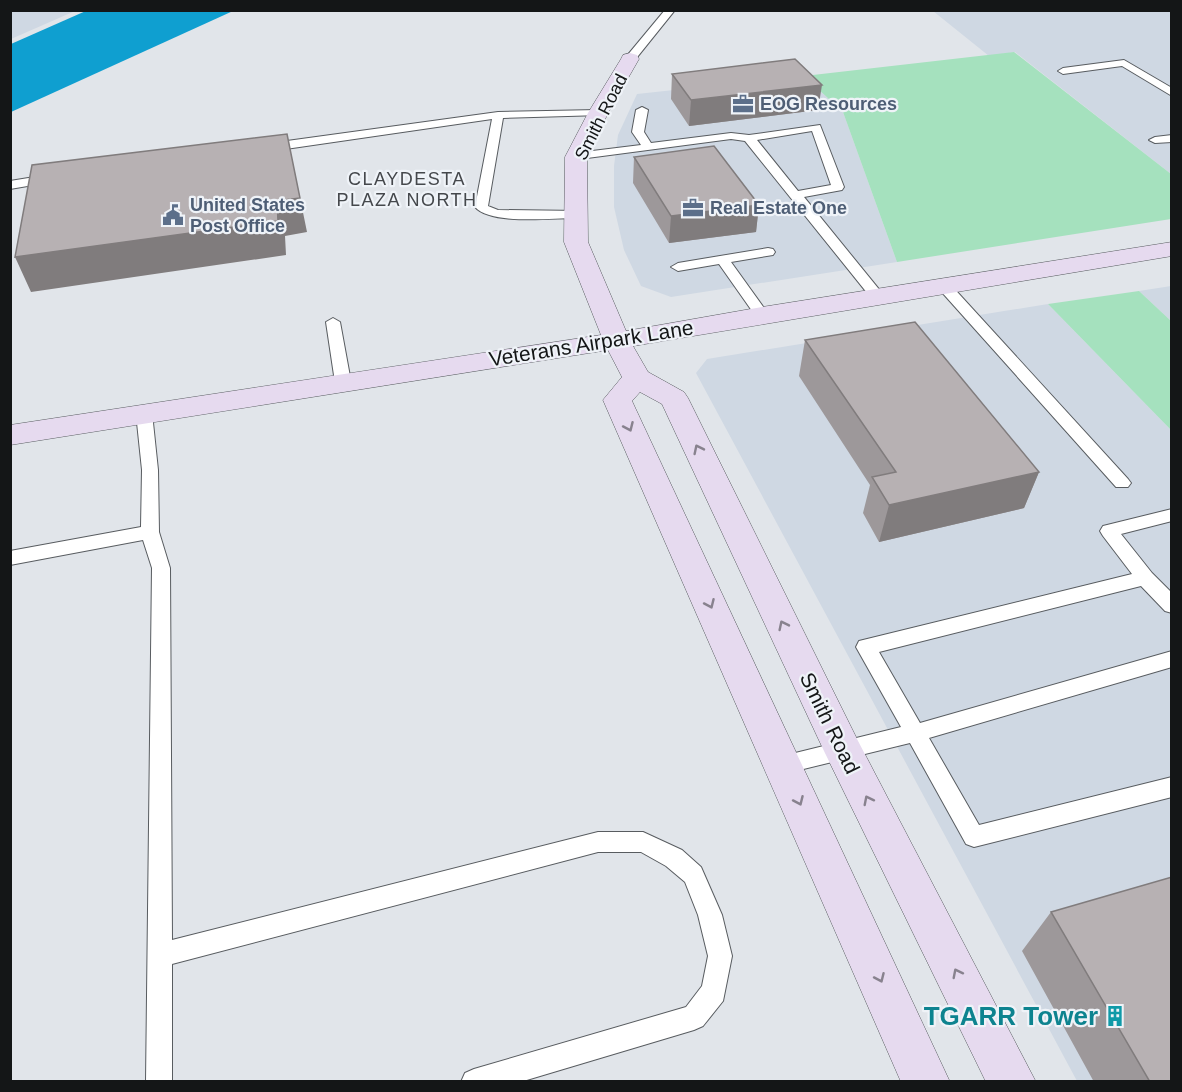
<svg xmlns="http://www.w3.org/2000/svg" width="1182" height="1092" font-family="Helvetica,sans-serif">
  <rect width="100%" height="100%" fill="#e1e5ea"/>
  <path fill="#cfd8e3" d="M11,10H75V11L11,39Z
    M933,11H1171V174L1015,52L989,56Z
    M804,76L843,112L897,262L671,297L641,286L624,250L614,207V166L618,135L637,94Z
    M1171,286H1172L1171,321L1139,291Z
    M1048,304L1171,430V1081H1077L696,373L707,359Z"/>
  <path fill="#a5e1be" d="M1014,52L1171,174V219L897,262L843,112L804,76Z
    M1139,291L1171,321V430L1048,304Z"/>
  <path fill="#0f9fd0" d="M88,10H233V11L11,112V44Z"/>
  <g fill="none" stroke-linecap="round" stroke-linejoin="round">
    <defs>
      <path id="lane" d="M665,10H675L634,61H626V57Z
        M1124,60L1172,88V96L1122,66L1063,74L1058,71L1063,68Z
        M642,107L648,110L644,132L651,143L731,133L749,135L820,125L844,187L842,190L804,197L882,293L884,296L882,299H872L745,141L731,139L572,160L570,157L576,153L641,145L632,132L636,110ZM812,131L831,185L798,191L757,140Z
        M598,110L602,111V115L503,118L488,206L498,210L580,211L581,214L575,218C551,218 491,225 475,207L492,119L265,152L259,148L265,144L498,112Z
        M1172,135V142L1155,143L1149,140L1155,137Z
        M53,174L59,178L57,181L10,189V181Z
        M768,248L773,249L775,252L773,255L731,262L769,315L762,319L757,318L719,264L678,271L671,267L678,263Z
        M944,282L949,283L1128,479L1131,483L1128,487H1116L939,289L937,286L939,283Z
        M333,318L340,322L351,382L343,387L335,382L326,322Z
        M144,408L152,413L158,470L159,532L170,568L172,940L598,832H643L682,850L701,867L722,915L732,956L723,1001L703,1026L694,1030L520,1082H461L465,1073L474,1069L686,1007L702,986L708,956L698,915L685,882L666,866L641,852H598L172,964V1082H146L152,568L143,540L10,565V551L141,527L142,470L136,413Z
        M1172,509V521L1121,534L1152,573L1172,593V613L1165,611L1141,586L879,652L920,723L1172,651V667L929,738L979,825L1172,777V797L974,847L966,844L910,743L783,774L775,772L772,765L775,758L783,756L901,727L856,647L859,641L1132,574L1103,536L1100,531L1103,526Z"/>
      <path id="secondary" d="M630,53L637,55L639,59L608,113L587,157L588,242L626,331L762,307L1172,242V256L633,346L648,372L684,392L688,398L857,739L1036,1082H986L824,751L662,404L640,392L632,401L950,1082H901L603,400L622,377L608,350L10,445V425L601,335L564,242L565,157L588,113L621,59L623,55Z"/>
    </defs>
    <use href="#lane" stroke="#585c60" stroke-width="2"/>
    <use href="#secondary" stroke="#585c60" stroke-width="1"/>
    <use href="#lane" fill="#fff" fill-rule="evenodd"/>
    <use href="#secondary" fill="#e6daef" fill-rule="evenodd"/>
  </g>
  <path fill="#9d989a" d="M672,74L818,110L689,126L671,99Z
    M634,157L759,205L756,232L669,243L633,183Z
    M805,340L1039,472L1024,508L879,542L863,513L870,485L799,376Z
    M1051,912L1172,1082H1094L1022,951Z"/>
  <path fill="#807c7d" d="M822,85L818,110L689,126L691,100Z
    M287,134L307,232L285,236L286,255L31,292L15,257L277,201Z
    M759,205L756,232L669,243L671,216Z
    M1039,472L1024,508L879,542L889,505Z"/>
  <path fill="#b7b1b3" stroke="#807c7d" stroke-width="1.5" d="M795,59L822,85L691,100L672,74Z
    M287,134L300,198L277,201L278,221L15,257L32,165Z
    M714,146L759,205L671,216L634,157Z
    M915,322L1039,472L889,505L872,477L896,472L805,340Z
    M1172,877V1082H1150L1051,912Z"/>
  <defs><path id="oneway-chevron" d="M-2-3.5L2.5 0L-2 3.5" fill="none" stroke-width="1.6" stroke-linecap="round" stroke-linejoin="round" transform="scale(1.5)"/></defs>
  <g stroke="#88828e">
    <use href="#oneway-chevron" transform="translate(629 427) rotate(66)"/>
    <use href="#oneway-chevron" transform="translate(698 449) rotate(-116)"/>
    <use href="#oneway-chevron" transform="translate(710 604) rotate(66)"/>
    <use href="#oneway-chevron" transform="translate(783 625) rotate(-116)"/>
    <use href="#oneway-chevron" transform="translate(868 800) rotate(-117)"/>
    <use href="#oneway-chevron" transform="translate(799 801) rotate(66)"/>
    <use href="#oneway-chevron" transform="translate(957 973) rotate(-117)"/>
    <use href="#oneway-chevron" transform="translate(880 978) rotate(66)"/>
  </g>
  <defs>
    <symbol id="office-bare" viewBox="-9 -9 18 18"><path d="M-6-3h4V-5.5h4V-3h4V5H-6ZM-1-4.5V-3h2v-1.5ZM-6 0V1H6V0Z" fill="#5c6f8a" stroke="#eff3f8" stroke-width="2.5" paint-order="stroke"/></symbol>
    <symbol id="civic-bare" viewBox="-9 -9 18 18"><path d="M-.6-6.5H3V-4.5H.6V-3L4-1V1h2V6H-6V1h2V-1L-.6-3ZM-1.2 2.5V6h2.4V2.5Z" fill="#5c6f8a" stroke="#eff3f8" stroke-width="2.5" paint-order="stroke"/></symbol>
    <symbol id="building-bare" viewBox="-9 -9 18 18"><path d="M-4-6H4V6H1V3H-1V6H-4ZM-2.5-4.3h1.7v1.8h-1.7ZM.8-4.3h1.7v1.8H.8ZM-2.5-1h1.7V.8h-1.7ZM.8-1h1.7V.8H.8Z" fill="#0f9aa8" stroke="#eff3f8" stroke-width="2.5" paint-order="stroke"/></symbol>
  </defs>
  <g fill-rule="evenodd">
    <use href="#office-bare" x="728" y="89" width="30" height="30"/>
    <use href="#office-bare" x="678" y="193" width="30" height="30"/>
    <use href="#civic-bare" x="158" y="200" width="30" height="30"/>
    <use href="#building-bare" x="1100" y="1001" width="30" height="30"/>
  </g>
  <g text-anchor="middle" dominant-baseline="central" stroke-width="4.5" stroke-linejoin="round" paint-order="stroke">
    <g font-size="18" font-weight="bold" fill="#4e5e75" stroke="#eff3f8" text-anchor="start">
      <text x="760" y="104">EOG Resources</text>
      <text x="190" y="205">United States<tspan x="190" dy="21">Post Office</tspan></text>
      <text x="710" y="208">Real Estate One</text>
    </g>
    <g font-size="18" fill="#141617" stroke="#eff3f8">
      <text transform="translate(601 117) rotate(-63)">Smith Road</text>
    </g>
    <g font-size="18" letter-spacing="1.5" fill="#45484c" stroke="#eff3f8">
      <text x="407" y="179">CLAYDESTA<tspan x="407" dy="21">PLAZA NORTH</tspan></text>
    </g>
    <g font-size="21" fill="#141617" stroke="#eff3f8">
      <text transform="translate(591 343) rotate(-9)">Veterans Airpark Lane</text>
      <text transform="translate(830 723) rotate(64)">Smith Road</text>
    </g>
    <g font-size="26" font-weight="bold" fill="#0d838f" stroke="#eff3f8" text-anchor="end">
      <text x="1098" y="1016">TGARR Tower</text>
    </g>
  </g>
  <rect width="1182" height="1092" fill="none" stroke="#141617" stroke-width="24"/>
</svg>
